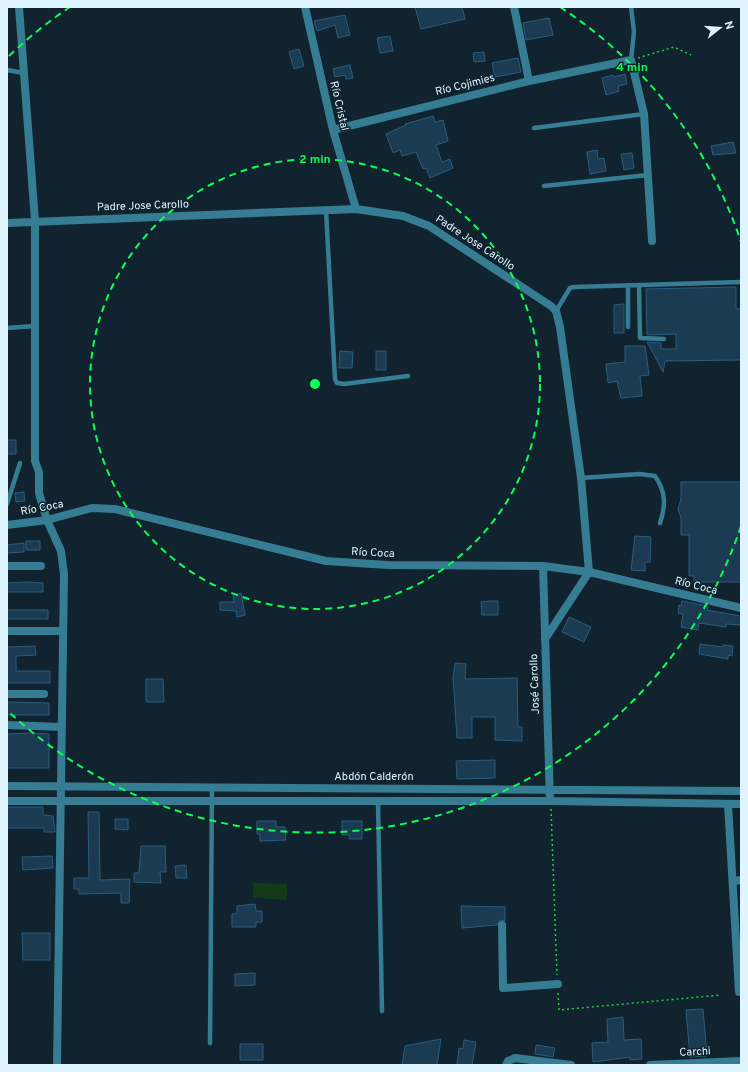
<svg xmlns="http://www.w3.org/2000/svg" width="748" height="1072" font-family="Overpass,sans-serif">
  <rect width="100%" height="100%" fill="#10232f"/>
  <path fill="#123a19" d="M253,883L287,884V900L253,898Z"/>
  <path fill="#1a3b52" stroke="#2a5d80" d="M415,7H462L465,19L421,29Z
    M345,15L350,35L338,38L335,25L317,31L314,21Z
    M549,18L553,35L526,40L523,23Z
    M390,36L393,51L380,53L377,38Z
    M299,49L304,66L294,69L289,52Z
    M484,52L485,61L474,62L473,53Z
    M518,58L521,72L495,77L492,63Z
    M350,65L353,78L346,79L345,75L335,77L333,69Z
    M625,74L627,84L618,86L619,91L606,95L602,78L613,75L614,77Z
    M433,116L435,122L443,120L448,141L436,145L442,162L450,159L453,168L430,178L426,168L423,169L416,152L402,156L400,150L393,153L386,134L406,125L405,124Z
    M733,142L736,153L713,155L711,146Z
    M597,150L598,159L604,158L606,171L590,174L587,152Z
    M632,153L634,168L624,170L621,154Z
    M736,287V309H741V360L665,361L663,372L647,342L661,343V349H676V334L647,335L646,289Z
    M624,304V333H614V305Z
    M625,346H645L649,375L640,376L642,396L621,398L617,381L608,383L606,364L625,362Z
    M340,351L353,352L352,368H339Z
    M376,351H386V370H376Z
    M7,440H16V454H7Z
    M681,482H741V582H694V576H689V535H681V518L678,509L681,499Z
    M24,492L25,501L16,502L15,493Z
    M635,536L651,537L650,562H645V571L631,570Z
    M26,541H40V550H26Z
    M24,543V552L7,553V545Z
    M27,582L43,583V592H7V583Z
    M241,593L245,615L237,617L236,611L220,610V602H234L233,595Z
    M490,601H498V615H482L481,602Z
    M682,601L708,606L707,610L741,616V625L726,624V627L699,623L698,630L681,627L683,614L678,613L679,605L681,606Z
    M7,610H48V619H7Z
    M569,617L591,627L584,642L562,632Z
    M700,644L723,647V645L733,646L732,656L728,655V659L699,654Z
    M35,646L36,655L16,656V671H50V683H7V647Z
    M455,663L466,664L465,679L517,678L518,727H522V741L495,740V717H472V738H457L453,678Z
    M146,679H163L164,702H146Z
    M7,702L49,703V715H7Z
    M32,733L49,734V768H7V734Z
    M495,760V778L457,779L456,761Z
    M7,807H43V815L53,816L55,832H44V828H7Z
    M88,812H99L100,880L130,879L129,903H121V893L79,894V889H74V878H89Z
    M115,819H128V830L115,829Z
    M257,821H276V827H285L286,840L260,841V834H257Z
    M342,821H362V839H349V835H342Z
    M141,846H165L166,872H160L161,883L134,882V873H139Z
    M52,856L53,868L23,870L22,857Z
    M186,865L187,878H176L175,866Z
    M255,904L256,911H262V922H256V927H232V914H237V906Z
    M461,906L505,907V921L500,920L497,925L462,928Z
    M22,933H50V960H23Z
    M255,973V985L235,986V974Z
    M703,1009L707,1056L690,1057L686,1010Z
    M623,1017L624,1040L641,1039L642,1059L630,1060V1057L593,1062L592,1043L608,1042L607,1019Z
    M441,1039L437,1065H402L405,1046Z
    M464,1040L476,1042L472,1065H457L459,1048L463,1049Z
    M240,1044H263V1060H240Z
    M536,1045L555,1048L553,1057L535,1054Z"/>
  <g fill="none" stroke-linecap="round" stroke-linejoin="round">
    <path stroke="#25cc3e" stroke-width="1.5" stroke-dasharray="2 3" stroke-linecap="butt" d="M638,58L674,47L691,55
      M551,809L557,975
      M558,993L559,1010L721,995"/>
    <path stroke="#367c92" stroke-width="4.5" d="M631,60L634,32L631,7
      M7,70L24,73
      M534,128L644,114
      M544,186L648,175
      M326,210L335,379L337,383L344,384L408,376
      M628,285V327
      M639,285L640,338L664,339
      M556,311L570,288L574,287L741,282
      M7,328L35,326
      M581,478L640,474L655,476C666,492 666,505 660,523
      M7,504L20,463
      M378,802L382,1011
      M210,1043L212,787"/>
    <path stroke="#367c92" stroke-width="8" d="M19,7L35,221V461L39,472V493L47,520L61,551L64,574L57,1065
      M305,7L333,130L356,209
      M529,81L631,60L644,114L652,241
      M333,130L529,81L514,7
      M7,223L356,209L403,216L429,226L551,306L556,311L560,327L581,478L589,572L545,639
      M7,525L47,520L92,508L115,509L326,561L388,565L543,566L589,572L741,608
      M7,566H41
      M543,566L550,801
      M7,631H63
      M7,694H44
      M7,725L62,727
      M7,786L741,791
      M7,801H550L741,804
      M728,804L739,992
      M733,881L741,880
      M502,925L503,988L558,984
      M506,1065L508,1061L515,1058L571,1065
      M650,1065L741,1061"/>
  </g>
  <g fill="none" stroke="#0aff56" stroke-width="2" stroke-dasharray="7 5">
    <circle cx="315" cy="384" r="225"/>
    <path d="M741 526A449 449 0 0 1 9 712M9 56A449 449 0 0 1 70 7M560 7A449 449 0 0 1 741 242"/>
  </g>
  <g text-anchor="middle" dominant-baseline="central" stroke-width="3" stroke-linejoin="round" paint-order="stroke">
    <g font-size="11" fill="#def4ff" stroke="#10232f">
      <text transform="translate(465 85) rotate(-14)">Río Cojimies</text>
      <text transform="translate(339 106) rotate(77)">Río Cristal</text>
      <text transform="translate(143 206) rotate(-2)">Padre Jose Carollo</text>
      <text transform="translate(475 243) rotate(33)">Padre Jose Carollo</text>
      <text transform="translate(42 508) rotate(-11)">Río Coca</text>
      <text transform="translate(373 553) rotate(3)">Río Coca</text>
      <text transform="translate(696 586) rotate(14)">Río Coca</text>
      <text transform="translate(535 684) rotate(-92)">José Carollo</text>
      <text x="374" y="777">Abdón Calderón</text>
      <text transform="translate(695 1052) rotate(-3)">Carchi</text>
    </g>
  </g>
  <circle cx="315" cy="384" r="6" fill="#0aff56" stroke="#10232f" stroke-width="2"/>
  <g font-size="12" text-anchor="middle" font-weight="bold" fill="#0aff56" stroke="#10232f" stroke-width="3" stroke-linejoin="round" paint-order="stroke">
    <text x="632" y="71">4 min</text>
    <text x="315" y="163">2 min</text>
  </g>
  <rect width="748" height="1072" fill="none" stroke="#def4ff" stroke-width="16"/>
  <g transform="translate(720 28) rotate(73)" stroke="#10232f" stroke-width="3" paint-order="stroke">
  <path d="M0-3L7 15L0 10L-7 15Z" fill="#def4ff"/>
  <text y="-6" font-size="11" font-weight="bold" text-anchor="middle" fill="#def4ff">N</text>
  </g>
</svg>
